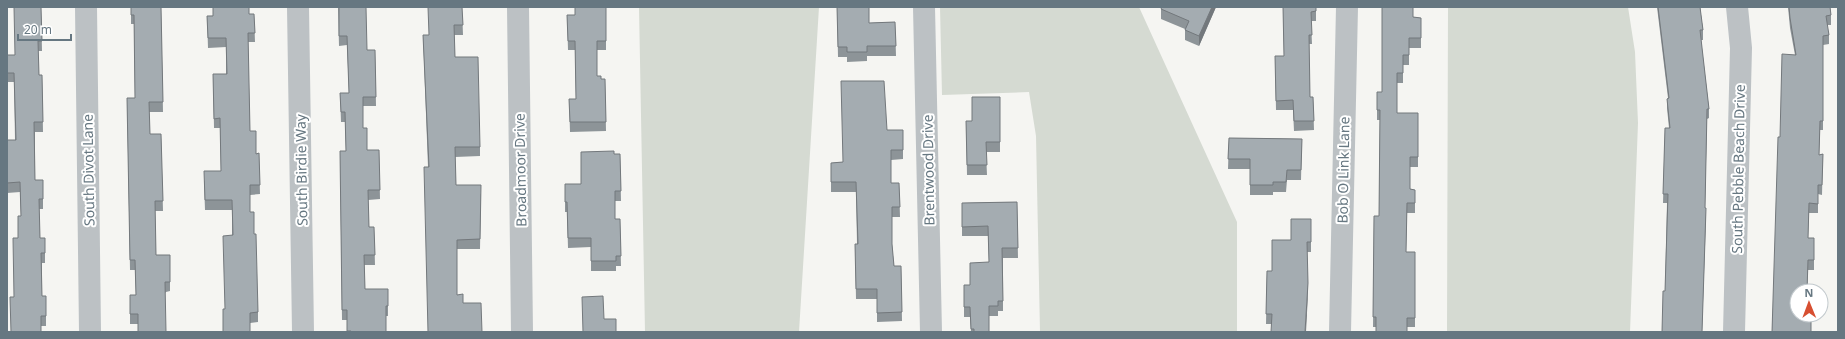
<svg xmlns="http://www.w3.org/2000/svg" width="1845" height="339" font-family="'Noto Sans',sans-serif">
  <rect width="100%" height="100%" fill="#f5f5f2"/>
  <path fill="#d5dad2" d="M639,7H819L799,332H645Z
    M940,7H1139L1237,222V332H1040L1036,136L1029,92L942,95Z
    M1448,7H1628L1635,52L1638,123L1630,332H1447Z"/>
  <g fill="none" stroke-linecap="round" stroke-linejoin="round">
    <path stroke="#bcc1c4" stroke-width="22" d="M86,7L90,332
      M298,7L303,332
      M518,7L522,332
      M924,7L931,332
      M1340,332L1347,7
      M1734,332L1741,48L1737,7"/>
  </g>
  <path fill="#8d9498" d="M41,7L42,51H38L39,75H42L43,132H35V180H43V209H39L40,238H45V263H42V296H46V326H41L14,297L18,238L21,216L20,192L7,193V140H15L14,82H7V55H15Z
    M131,7H161L163,112H149L150,134H161L163,211H155L156,255H170V291L166,292L138,324H130V295H136L135,270H130L127,98H135L134,24H131Z
    M338,7L367,50H375L376,106H363V128L367,150H379L380,199L368,200L369,227H374L375,265H364L365,289H388V316H386V332H347V320H342L340,151H346L345,122H341L340,93H349L347,45L339,46Z
    M462,7L463,35H454L455,57L480,147V156L455,157L456,185L481,194L480,249H457L428,332V167L423,35H429Z
    M606,7V50H597V76L601,79H605L606,131L570,132L569,99H576L575,50H568L567,15H575Z
    M837,7L869,23L895,22L896,56H867V61L847,62V57H838Z
    M1216,7L1199,46L1185,40V29L1161,19V9Z
    M1283,7H1316V21H1311L1312,44H1309L1310,97H1313L1314,130L1294,131L1293,110H1276L1275,56H1284Z
    M1657,7H1700L1703,30V40H1701L1709,109V118L1707,119L1705,208L1706,218L1702,332H1662L1665,291L1667,203H1663L1665,128H1669L1667,108V99L1668,98Z
    M1788,7H1830L1831,15V25H1827L1829,35V44L1823,45V130H1820L1819,155L1823,154L1822,195L1818,194V213H1809L1808,238H1814V270H1808L1807,291H1797L1772,332L1780,137L1795,55L1790,28Z
    M254,14L255,42H248L250,131L256,154L259,153L260,194L250,195V212L254,234L258,312V322L250,323L225,309L232,235V210H205L204,181L221,171L220,128H214L213,74H226V47L208,48L207,16Z
    M1413,17L1421,18V48H1409V65H1403V83H1397V113H1418V167H1410V189L1415,190V213H1407L1406,252H1415V327H1373L1374,216H1379L1380,120H1377V92H1382Z
    M1000,97V152H986L987,175H967L966,121H972Z
    M887,130H903V159L891,160V183H899L900,217H892V244L894,266H901L902,321L877,322V299H856L855,244H857L856,192H831V163L843,162Z
    M1229,138L1302,139L1301,180H1287L1286,192H1273V195H1250V169H1228Z
    M614,154H620L621,201H615V219H620L621,266H616V271H591V247L568,248L567,212H565V184H581Z
    M1017,202L1018,258H1003V311H998V316H989V332H971L970,317H964V285H970L989,262L988,236H962V203Z
    M1311,219V252H1307L1308,293L1271,324H1266L1267,271H1272L1291,240Z"/>
  <path fill="#73787c" d="M1212,7H1216L1199,46V36Z
    M1308,283V293L1306,332H1305Z"/>
  <path fill="#a4acb1" stroke="#73787c" d="M14,7H41L42,41H38L39,75H42L43,122H34L35,180H43V199H39L40,238H45V253H41L42,296H46V316H41V332H11L10,297H14L13,238H18V216H21L20,182L7,183V140H16L14,73H7V55H15Z
    M131,7H161L163,102H149L150,134H161L163,201H155L156,255H170V282H165L166,332H138V314H130V295H136L135,260H130L127,98H135L134,15H131Z
    M213,7H249V14H254L255,33H248L250,131H256V154L259,153L260,185H250V212H254V234H256L258,312L250,313V332H223V309H225L223,236L233,235L232,200H205L204,171H221L220,118L214,119L213,74H227L226,38H208L207,16H213Z
    M339,7H366L367,50H375L376,97H363V128H367V150H379L380,190H368L369,227H374L375,255H364L365,289H388V306H386V332H351V331H347V310H342L340,151H346L345,112H341L340,93H349L347,36H339Z
    M428,7H462L463,25H454L455,57H478L480,147H455L456,185H481L480,239L457,240V295L463,294V303H481L482,332H428L424,167H429L423,35H429Z
    M575,7H606V41H597V76H601V79H605L606,122H570L569,99H576L575,41H568L567,15H575Z
    M837,7H869V23L895,22L896,46H867V52H847V47H838Z
    M1162,7H1212L1199,36L1185,30L1189,21L1161,9Z
    M1283,7H1316V11L1311,12L1312,35H1309L1310,97H1313L1314,121H1294L1293,100L1276,101L1275,56H1284Z
    M1382,7H1413V17L1421,18V38H1409V55H1403V73H1397V113H1418V157H1410V189L1415,190V203H1407L1406,252H1415V318H1407V332H1376V317H1373L1374,216H1379L1380,110H1377V92H1382Z
    M1658,7H1700L1703,30H1700L1709,109H1707L1705,208H1706L1702,332H1662L1663,291H1665L1668,194H1663L1665,128H1670L1667,99L1669,98Z
    M1789,7H1830L1831,15L1826,16L1829,35L1823,36V121H1820L1819,155L1823,154L1822,185H1818V204L1809,203L1808,238H1814V260H1808L1807,291H1797V315H1811V332H1772L1778,137H1780L1782,54L1796,55L1790,18Z
    M841,81H884L887,130H903V150H891V183H899L900,207H892V244L894,266H901L902,312L877,313V289H856L855,244H858L856,182H831V163L843,162Z
    M972,97H1000V142H986L987,165H967L966,121H972Z
    M1229,138L1302,139L1301,170H1287L1286,182H1273V185H1250V159H1228Z
    M614,151V154H620L621,191H615V219H620L621,256H616V261H591V238H568L567,202H565V184H581V152Z
    M1017,202L1018,248H1002L1003,301H998V306H989V332H974V329H971L970,307H964V285H970V263L989,262L988,226L962,227V203Z
    M1291,219H1311V242H1307L1308,283L1305,332H1271L1272,314H1266L1267,271H1272V240H1291Z
    M603,296L604,319H616V332H583L582,297Z"/>
  <g text-anchor="middle" dominant-baseline="central" stroke-width="4" stroke-linejoin="round" paint-order="stroke">
    <g font-size="14" fill="#667781" stroke="#fff">
      <text transform="translate(1738 169) rotate(-89)">South Pebble Beach Drive</text>
      <text transform="translate(88 170) rotate(-91)">South Divot Lane</text>
      <text transform="translate(301 170) rotate(-91)">South Birdie Way</text>
      <text transform="translate(520 170) rotate(-91)">Broadmoor Drive</text>
      <text transform="translate(928 170) rotate(-91)">Brentwood Drive</text>
      <text transform="translate(1343 170) rotate(-89)">Bob O Link Lane</text>
    </g>
  </g>
  <rect width="1845" height="339" fill="none" stroke="#667781" stroke-width="16"/>
  <g transform="translate(1809 303) rotate(359)"><circle r="19" fill="#ffffff" stroke="#c2c9cd"/>
  <path d="M0-3L7 15L0 10L-7 15Z" fill="#d74f31"/>
  <text y="-6" font-size="11" font-weight="bold" text-anchor="middle" fill="#667781">N</text>
  </g>
  <path d="M18 34v6h53v-6" fill="none" stroke="#667781" stroke-width="2"/>
  <text x="24" y="34" font-size="12" fill="#667781" stroke="#ffffff" stroke-width="3" paint-order="stroke">20 m</text>
</svg>
